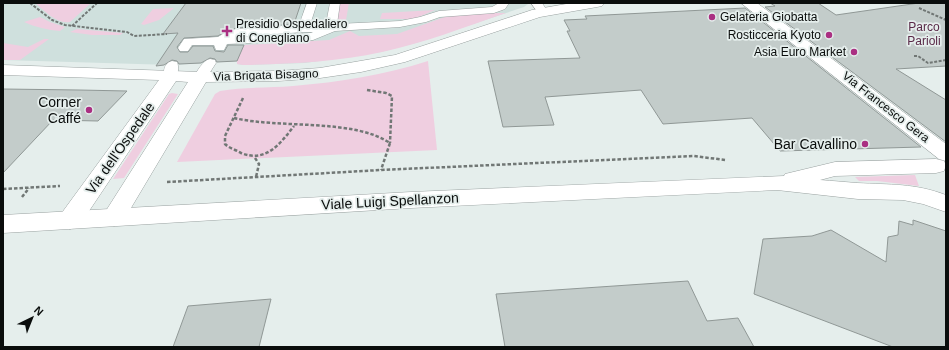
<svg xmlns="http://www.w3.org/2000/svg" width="949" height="350" font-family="Helvetica,sans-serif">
  <rect width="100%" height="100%" fill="#e5eeec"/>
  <path fill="#cfe0dd" d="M3,3H528V4L524,7L419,42L381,52L305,63L243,65L237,64V61L172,65L3,60Z"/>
  <path fill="#efcee0" d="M35,3H91L70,22C56,24 45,11 35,3Z
    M340,3H349L346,20L340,22L336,20Z
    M174,8L159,20L144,25L141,24L153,9Z
    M435,10L414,19H380L382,13Z
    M456,13H506C465,27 424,43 382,52C336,62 290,64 243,65L237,64V61L244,45L329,40L350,31L359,36L397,34Z
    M40,17L50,22L65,27L60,31C48,30 35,27 24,22Z
    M77,29L123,33L120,35H92L70,32Z
    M44,39H49L20,60H3V43L28,47Z
    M428,61L437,150L177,162L215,94L220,91C244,87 269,88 293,86C340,82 384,75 428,61Z
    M172,93L178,94L124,178L113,179L169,94Z
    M915,175L919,186L877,181H859L855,177Z"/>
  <path fill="#c3ccca" stroke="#909896" d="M186,3H301L294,24L236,28L226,31L218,36L184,38L177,47L180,52H188L193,46H213L215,51L224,52L228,45H244L237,61L217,62L215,59L210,58L201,63L179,64L177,61L172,60L164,65L156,66L178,33L163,34Z
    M770,3H818L836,15L919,3H946V66L896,69L946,100V142L765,7L775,6Z
    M745,8L921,147L780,151L752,118L663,124L641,90L545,97L554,125L503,127L488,61L580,58L567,31H570L564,20L587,19L585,16Z
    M3,89L79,90L127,91L98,121L53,120L3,173Z
    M913,220L946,231V347H893L754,294L763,239L812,236L831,230L886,262L888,237L898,235L899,221L913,225Z
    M688,281L707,321L738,318L754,347H505L496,294Z
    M271,299L259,347H173L188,306Z"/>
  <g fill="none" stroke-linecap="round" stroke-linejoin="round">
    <defs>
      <path id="service" d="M307,3H317L310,25L326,24L330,3H340L337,24L400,21L420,17L439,11L492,7L499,3H509L505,9L494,13L440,17L426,22L400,27L335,31L313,40L227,44L224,50H216L214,45H192L188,51H180L178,48L184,39L218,37L226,32L236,29L299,25ZM304,32H313L311,33L234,37Z
        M531,3H542L548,12L547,14H539Z
        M210,59L215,60L216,63L205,80H195L193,77C198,71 202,61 210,59Z
        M172,61L177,62C179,66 178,75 176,79H166C162,72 164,63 172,61Z"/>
      <path id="minor" d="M572,3H604L602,6L597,7L540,17L405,62L361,72L320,78L278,81L206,82L122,223L114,226L106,223L102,217L188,82L176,81L79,226L70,229L61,226L58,220L61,214L159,80L3,75V65L200,72L278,71L320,68L395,55L532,10Z
        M741,3H757L946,144V161L939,159Z"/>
      <path id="tertiary" d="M936,159L944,161L946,165L944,171L936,173L835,176L820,180C833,181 845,182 857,183C891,185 914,183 946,195V212L923,204L903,200L858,199L777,190L411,208L3,233V215L411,192L784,176L785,174L835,162Z"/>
    </defs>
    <use href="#service" stroke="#9aa2a1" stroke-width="1"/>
    <use href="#minor" stroke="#9aa2a1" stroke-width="1"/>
    <use href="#tertiary" stroke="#9aa2a1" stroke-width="1"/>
    <path stroke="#717775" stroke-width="2" stroke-dasharray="3 1.5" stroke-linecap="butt" d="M30,3L52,20L65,25L127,32L134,36L167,34
      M919,8L946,20
      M72,26L97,3
      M914,56H918L928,63L946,60"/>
    <path stroke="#717775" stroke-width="2.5" stroke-dasharray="3.5 2" stroke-linecap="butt" d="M367,90L386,93L392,96L390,143
      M243,98L225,136V144C229,148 236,150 241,153C266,163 280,144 294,126
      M234,118C281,129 352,118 390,143L381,170
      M255,158L259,164L256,177
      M167,182L381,170L694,156L725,160
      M3,189L60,186
      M22,197L29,188"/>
    <use href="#service" fill="#fff" fill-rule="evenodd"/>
    <use href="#minor" fill="#fff" fill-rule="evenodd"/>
    <use href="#tertiary" fill="#fff" fill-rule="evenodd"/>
  </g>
  <g fill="#aa2f82" stroke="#e5eeec" stroke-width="1.5">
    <circle cx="712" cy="17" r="4"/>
    <path d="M225 25h4v4h4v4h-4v4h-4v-4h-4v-4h4z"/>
    <circle cx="829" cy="35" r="4"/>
    <circle cx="854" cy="52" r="4"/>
    <circle cx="89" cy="110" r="4"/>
    <circle cx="865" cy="144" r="4"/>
  </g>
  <g text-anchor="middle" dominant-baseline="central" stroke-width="3.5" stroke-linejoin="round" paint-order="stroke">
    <g font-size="12" fill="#0a0d0c" stroke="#e5eeec" text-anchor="start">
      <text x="720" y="17">Gelateria Giobatta</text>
      <text x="236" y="24">Presidio Ospedaliero<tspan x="236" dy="14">di Conegliano</tspan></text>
      <text x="821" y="35" text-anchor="end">Rosticceria Kyoto</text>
      <text x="846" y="52" text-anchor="end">Asia Euro Market</text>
    </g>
    <g font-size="12" fill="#5a2a48" stroke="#e5eeec">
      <text x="924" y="27">Parco<tspan x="924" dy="14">Parioli</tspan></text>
    </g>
    <g font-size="12" fill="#0a0d0c" stroke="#e5eeec">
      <text transform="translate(266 75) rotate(-2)">Via Brigata Bisagno</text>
      <text transform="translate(886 107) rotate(38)">Via Francesco Gera</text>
    </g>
    <g font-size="14" fill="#0a0d0c" stroke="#e5eeec" text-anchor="end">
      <text x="81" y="102">Corner<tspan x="81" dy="16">Caffé</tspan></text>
      <text x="857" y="144">Bar Cavallino</text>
    </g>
    <g font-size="14" fill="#0a0d0c" stroke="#e5eeec">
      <text transform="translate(120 148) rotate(-55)">Via dell'Ospedale</text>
      <text transform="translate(390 201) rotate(-3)">Viale Luigi Spellanzon</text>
    </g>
  </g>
  <rect width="949" height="350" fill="none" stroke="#0a0d0c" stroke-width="8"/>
  <g transform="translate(32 318) rotate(43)" stroke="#e5eeec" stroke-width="3" paint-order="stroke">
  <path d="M0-3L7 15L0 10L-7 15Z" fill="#0a0d0c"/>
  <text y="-6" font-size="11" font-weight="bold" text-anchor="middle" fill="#0a0d0c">N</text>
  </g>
</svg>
